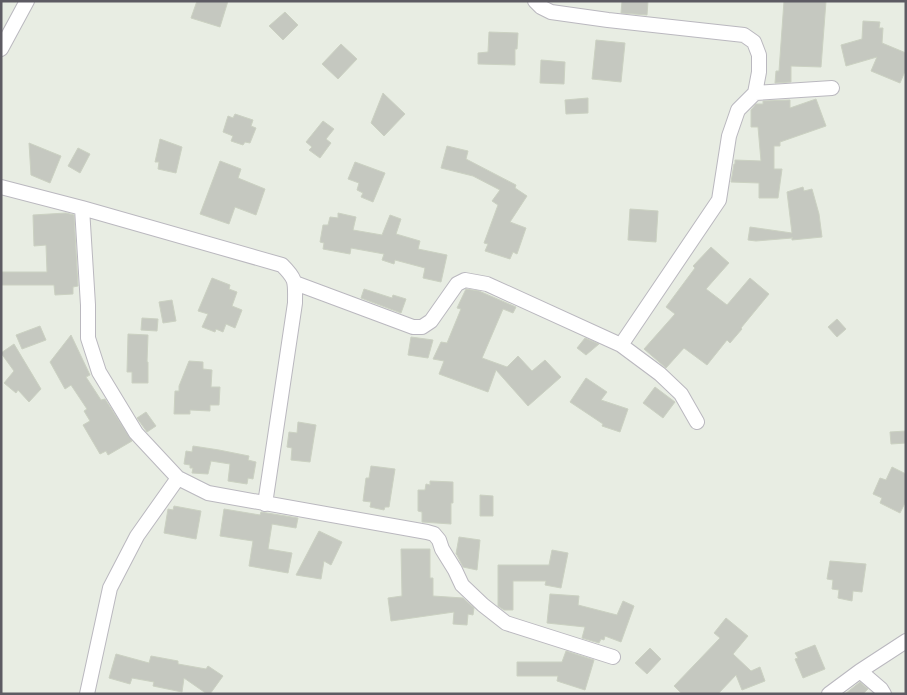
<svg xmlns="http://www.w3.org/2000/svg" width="907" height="695" font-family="'Roboto Condensed',sans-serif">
  <rect width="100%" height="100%" fill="#e8ede3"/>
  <path fill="#c5c8c0" stroke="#cbd1c2" d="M197,1H228L220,27L191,18Z
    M622,1H648L647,15L621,13Z
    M784,1H826L821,67L791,66V82L775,83L776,71H779Z
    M285,12L298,25L283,40L269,26Z
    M863,21L880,22L879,28H883L882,43L906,53V69L900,83L871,71L877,57L846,66L841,45L862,39Z
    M489,32L518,33L517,49H515V65L478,64V53L488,52Z
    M596,40L625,43L621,82L592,79Z
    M341,44L357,59L338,79L322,64Z
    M541,60L565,62L564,84L540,83Z
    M383,93L405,114L384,136L371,123Z
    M588,98V113L566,114L565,100Z
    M816,99L826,126L780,142V146H774V169H782L778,198H759V183L731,182L734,164H735V160L761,161L758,127H751V110L756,104H763V101L790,100V108Z
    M235,114L253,120L251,126L256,128L250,143L245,142L243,145L231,141L233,136L223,132L228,116L233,118Z
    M323,121L334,129L326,139L331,143L320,158L309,150L312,147L306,142Z
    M160,139L182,147L176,173L158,169L159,162H155Z
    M29,143L61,156L50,183L31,175Z
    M447,146L468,151L466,159L516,185L515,188L527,196L510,222L526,228L517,254L513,252L510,259L485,251L488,244L484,243L498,205L492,201L500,190L473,176L441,168Z
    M78,148L90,154L80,173L68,166Z
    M220,161L241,169L238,178L265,189L256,215L235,207L229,224L200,214Z
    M355,162L385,173L373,202L361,197L363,193L357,190L359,183L348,179Z
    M803,187L804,191L812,189L819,214L822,237L792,240V237V238L756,241L748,240L750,227L792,233L787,192Z
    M630,209L658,211L656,242L628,240Z
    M66,213L74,215L78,286L73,287V294L55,295L54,285H1V272H47L46,245L34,246L33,215Z
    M338,213L356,217L353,230L382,235L390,215L401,219L396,234L420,241L418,249L447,255L441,282L423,278L425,268L395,260L394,264L382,260L384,254L351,248L350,254L323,249L324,243L320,242L323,225H328L330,217L338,218Z
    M711,247L729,263L706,289L727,305L750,278L769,294L741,328L742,329L730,343L727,340L707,365L684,348L666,368L644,349L675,314L666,307L695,268L693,266Z
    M212,278L230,285L229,289L237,292L232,306L242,310L235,328L226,324L223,332L216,329L215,332L202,327L208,314L198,311Z
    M364,289L392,298L393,295L406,299L401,313L361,298Z
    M466,289L479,291L516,307L513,313L503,309L482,358L507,367L518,356L532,371L545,360L561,377L528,406L496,370L488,392L439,374L444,361L433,359L441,342L447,343L461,309L457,308Z
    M172,300L176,321L163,323L159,302Z
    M142,318L158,319L157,331L141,330Z
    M837,319L846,329L837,337L828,327Z
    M40,326L46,340L22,349L16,335Z
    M128,334L148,335L147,362H148V383H132V372H127Z
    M71,335L90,375L86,377L101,400L105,399L132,441L108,455L106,451L100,454L83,425L90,421L84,411L87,409L71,385L65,389L50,362Z
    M411,337L433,340L428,358L408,355Z
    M585,338L599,344L586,355L577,348Z
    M14,344L41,389L29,402L18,390L16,393L4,383L14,371L1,353Z
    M189,361L203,362V369L212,370L211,387H220L219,405H210V411L190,410V414H174L175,391H179V386Z
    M586,378L607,392L601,400L628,409L620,432L602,426L603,424L570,402Z
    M655,387L675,402L663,418L643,403Z
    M146,412L156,426L147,432L137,418Z
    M298,422L316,425L310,462L291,460L292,448L287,447L289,432L297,433Z
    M906,431V443L891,444L890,432Z
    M193,446L219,450L249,456L248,460L256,462L253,479L248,478L247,484L228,481L230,464L211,461L208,474L192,473L193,468H190V465L184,464L186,451L192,452Z
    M371,466L395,469L389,507H385L384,510L370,507L371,502L363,501L366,478H369Z
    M892,467L906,474V501L900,513L880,503L882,498L873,494L880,478L886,480Z
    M430,481L453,482V503H451V524L422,522V512L418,511V490H425L426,484L430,485Z
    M480,495L493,496V516H480Z
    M174,506L201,511L196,539L164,533L168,509L173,510Z
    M224,509L260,515L261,512L298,518L296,528L272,524L268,549L292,553L288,573L249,566L253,541L220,536Z
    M319,531L342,542L331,565L324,561L321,579L296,575Z
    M459,537L480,540L477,570L463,567L457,555L456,554Z
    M401,549H430V578H433V596L463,598L474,608L473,615L468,614L467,625L453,624L454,612L391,621L388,598L402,596Z
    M552,550L568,553L561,588L545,585L546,581H513V610H504L498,606V565H549Z
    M830,561L866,564L862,592L853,591L852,601L838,598L839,590L832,589L833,580L827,579Z
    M550,594L579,596L578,605L617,615L623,601L634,606L621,642L605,636L604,640L601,639L599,643L582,638L585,627L547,623Z
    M726,618L748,636L733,654L751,671L760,667L765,681L742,690L736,675L718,694H682L674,686L720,638L714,633Z
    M815,645L825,669L803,678L795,659L798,658L795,653Z
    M650,648L661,659L647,674L635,663Z
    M566,651L594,660L585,690L557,681L558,676H517V662H562Z
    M116,654L149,663L151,656L178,661V664L206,669L208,666L223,676L210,694H207L184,678L182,692L153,686L154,682L132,678L130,684L109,678Z
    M860,682L868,689L863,694H845Z"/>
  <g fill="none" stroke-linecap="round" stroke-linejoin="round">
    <defs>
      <path id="street" d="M535,1L541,7L551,12L608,20L744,35L754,42L759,55V72L755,93L738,110L729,136L719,200L621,345
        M1,49L27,1
        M755,93L832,88
        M1,187L82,208L282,265C297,280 295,282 295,303L265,504
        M82,208L88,305V338L99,372L136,433L178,478L208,493L427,532L434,534L439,540L442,549L455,570L462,585L483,605L506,623L613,657
        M295,283L413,327H422L431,321L457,284L465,280L487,284L621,345L660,374L681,394L697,422
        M860,671L881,689L884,694
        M87,694L110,588L137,536L178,478
        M829,694L860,671L906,641"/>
    </defs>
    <use href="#street" stroke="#bab8bf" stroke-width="16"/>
    <use href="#street" stroke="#fff" stroke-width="14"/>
  </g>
  <rect width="907" height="695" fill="none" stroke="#5d5b63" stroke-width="5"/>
</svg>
